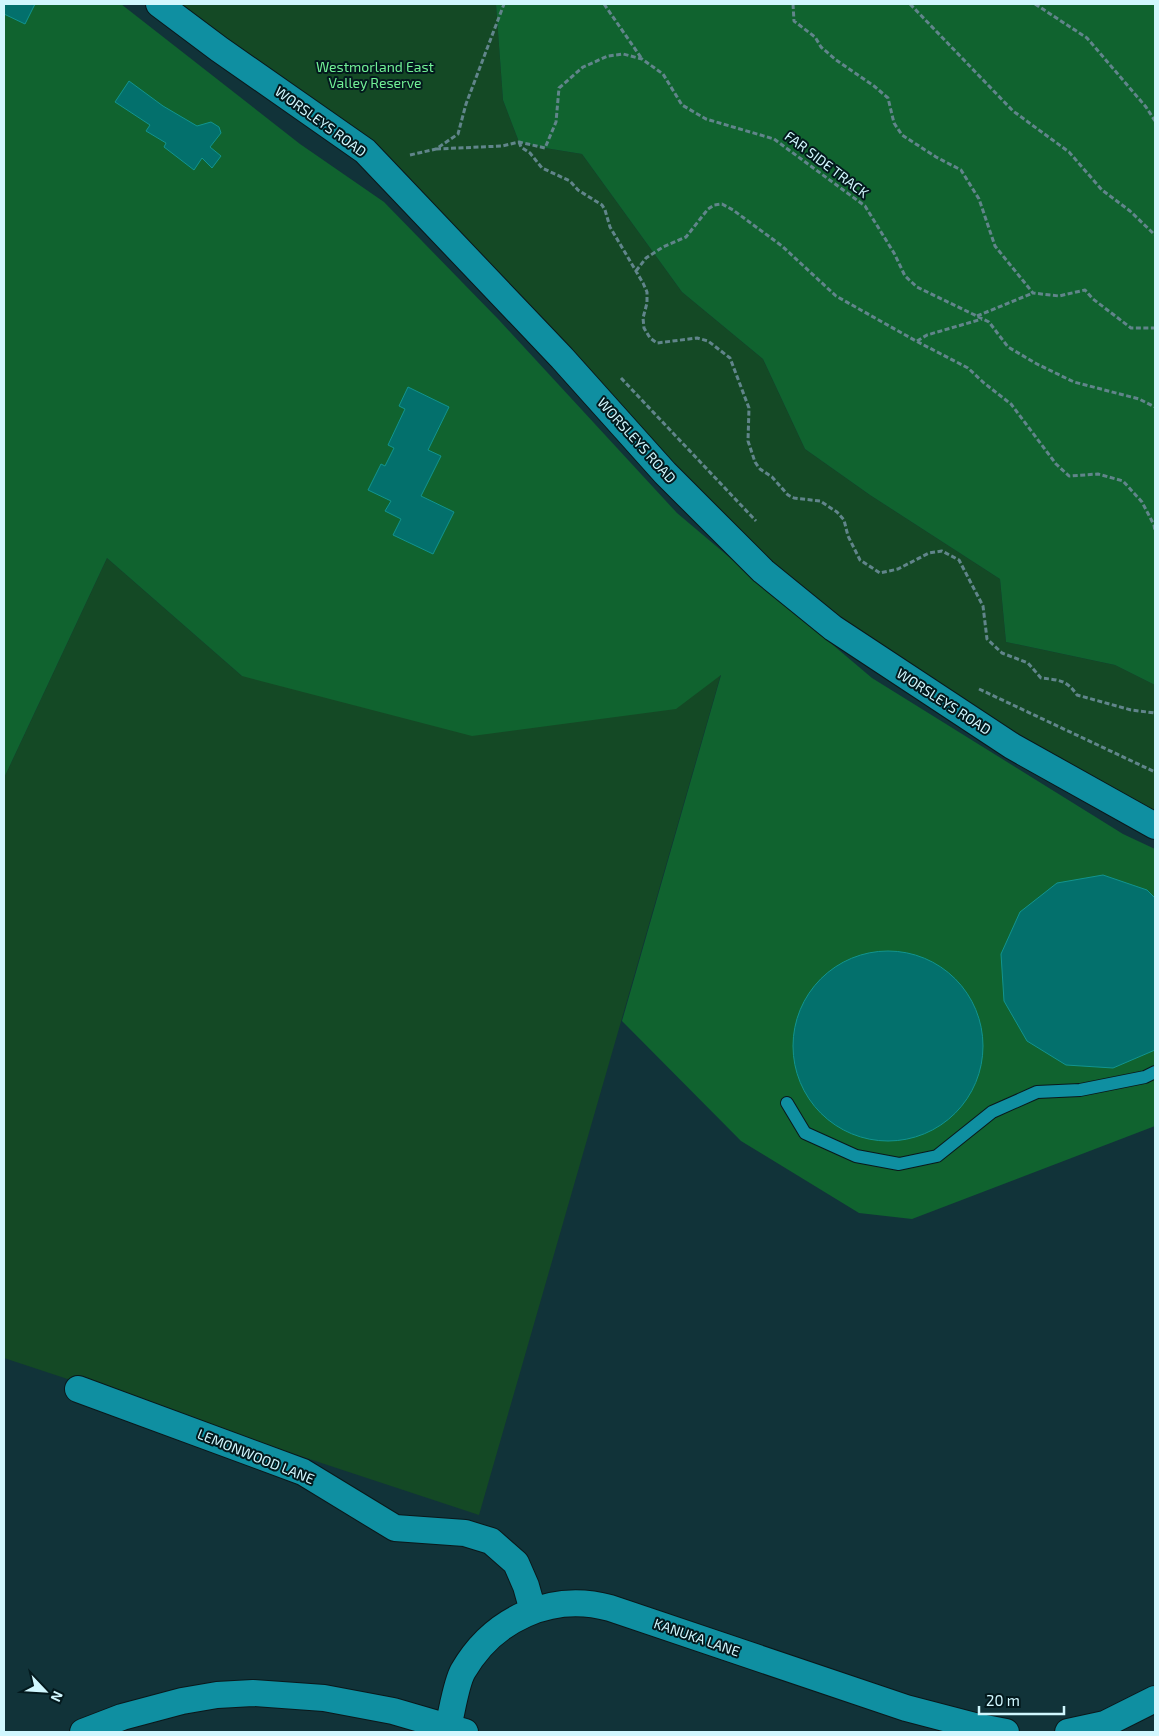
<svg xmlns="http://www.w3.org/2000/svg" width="1159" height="1736" font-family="'Exo 2',sans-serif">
  <rect width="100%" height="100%" fill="#113339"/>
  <path fill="#144925" d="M158,4H496L503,100L519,142L545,148L582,154L682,292L763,359L805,449L870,495L1000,579L1006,642L1115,665L1155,685V826L833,628L374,160Z
    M107,558L242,676L721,674L479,1515L4,1358V778Z"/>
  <path fill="#10632f" d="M4,4H121L300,144L384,202L499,320L677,513L872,678L1123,834L1155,849V1126L912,1219L859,1213L741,1141L622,1021L721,675L676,709L472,736L242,676L107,558L4,778Z
    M496,4H1155V685L1115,665L1006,642L1000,579L870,495L805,449L763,359L682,292L582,154L545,148L519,142L503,100Z"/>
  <path fill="#03706c" stroke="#11948f" d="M4,4H35L25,24L4,14Z
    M129,81L163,106L197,126L211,122L219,127L221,133L210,147L221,156L212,168L202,158L194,170L164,147L166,143L146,131L150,125L115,102Z
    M408,387L449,407L428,450L441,456L421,496L454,512L433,554L393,535L401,519L385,511L391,501L368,490L381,464L385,466L394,448L388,445L405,409L399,406Z
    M1103,875L1147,890L1155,898V1050L1113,1068L1066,1065L1027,1041L1004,1001L1001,954L1020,912L1057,883Z
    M793 1046a95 95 0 1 1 190 0a95 95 0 1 1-190 0Z"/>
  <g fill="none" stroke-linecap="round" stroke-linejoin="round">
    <defs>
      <path id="lane" d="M787,1103L805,1133L856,1156L899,1164L937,1156L992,1112L1037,1092L1080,1090L1145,1077L1155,1072"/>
      <path id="street" d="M159,4L219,49L365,151L562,358L665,473L763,571L833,628L1012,746L1155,826
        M78,1389L303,1472L395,1528L465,1533L491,1541L516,1563L526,1586L533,1611
        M448,1727C452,1712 456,1683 463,1671C493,1619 551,1592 610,1608L906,1708L975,1726L1006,1732
        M83,1732L122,1717L182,1701L217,1695L253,1693L324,1698L393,1711L465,1732
        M1068,1732L1105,1724L1155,1699"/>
    </defs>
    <use href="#lane" stroke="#0a181b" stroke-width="14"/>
    <use href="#street" stroke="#0a181b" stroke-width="28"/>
    <path stroke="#61858b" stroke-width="3" stroke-dasharray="5 2.5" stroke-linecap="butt" d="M604,4L642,59
      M793,4L794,21L815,37L821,47L836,60L874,86L888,98L894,123L902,135L936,157L961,170L979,199L995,246L1033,293L1059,296L1085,290L1093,299L1131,328H1155
      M910,4L1013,111L1069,152L1102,190L1130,211L1155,235
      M1035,4L1087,38L1146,107L1155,121
      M519,142L521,147L530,153L542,168L570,181L578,190L602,205L605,210L610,227L643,283L647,292V303L643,318L644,328L650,338L657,343L697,338L708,341L730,358L749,408L748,441L755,462L760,469L772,477L788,495L794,498L820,501L837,512L844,520L848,536L860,560L880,573L898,569L929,553L942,551L959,560L983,606L987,639L1002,653L1028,663L1041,678C1059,680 1067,680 1077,695L1131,710L1155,713
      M436,149L502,146L519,142L545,148L556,122L559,88L583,67L608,56L623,54L642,59L663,74L682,105L706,119L774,139L865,206L894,253L905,276L917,287L989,322L1008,347L1037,364L1074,382L1139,399L1155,407
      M410,155L436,149L458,134L466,104L504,4
      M636,271L646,258L663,247L686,237L708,209L714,205L722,204L733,210L782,246L836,296L916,341L968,368L984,383L1011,404L1056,464L1069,476L1098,474L1123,481L1142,502L1154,525L1155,531
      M977,316L1033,293
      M917,341L927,335L982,319
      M621,378L756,521
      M979,689L1155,772"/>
    <use href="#lane" stroke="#0f8fa1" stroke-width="12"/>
    <use href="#street" stroke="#0f8fa1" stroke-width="26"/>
  </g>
  <g text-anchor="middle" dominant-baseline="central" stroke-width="4" stroke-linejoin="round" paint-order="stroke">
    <g font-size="14" fill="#72f196" stroke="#03191d">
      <text x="375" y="66">Westmorland East<tspan x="375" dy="16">Valley Reserve</tspan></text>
    </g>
    <g font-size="14" fill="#d1f7fe" stroke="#03191d">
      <text transform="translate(321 121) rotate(36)">WORSLEYS ROAD</text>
      <text transform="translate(827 164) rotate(37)">FAR SIDE TRACK</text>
      <text transform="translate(637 440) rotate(48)">WORSLEYS ROAD</text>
      <text transform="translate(944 701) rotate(33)">WORSLEYS ROAD</text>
      <text transform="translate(256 1456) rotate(22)">LEMONWOOD LANE</text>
      <text transform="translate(697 1637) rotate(19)">KANUKA LANE</text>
    </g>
  </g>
  <rect width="1159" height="1736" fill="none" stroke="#d1f7fe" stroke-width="10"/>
  <g transform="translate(45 1691) rotate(115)" stroke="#03191d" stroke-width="4" paint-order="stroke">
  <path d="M0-4L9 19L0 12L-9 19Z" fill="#d1f7fe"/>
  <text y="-8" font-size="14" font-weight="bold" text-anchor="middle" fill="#d1f7fe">N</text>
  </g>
  <path d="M979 1706v8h85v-8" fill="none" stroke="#d1f7fe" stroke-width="2.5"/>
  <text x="986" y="1706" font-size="15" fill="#d1f7fe" stroke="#03191d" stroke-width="4" paint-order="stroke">20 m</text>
</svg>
